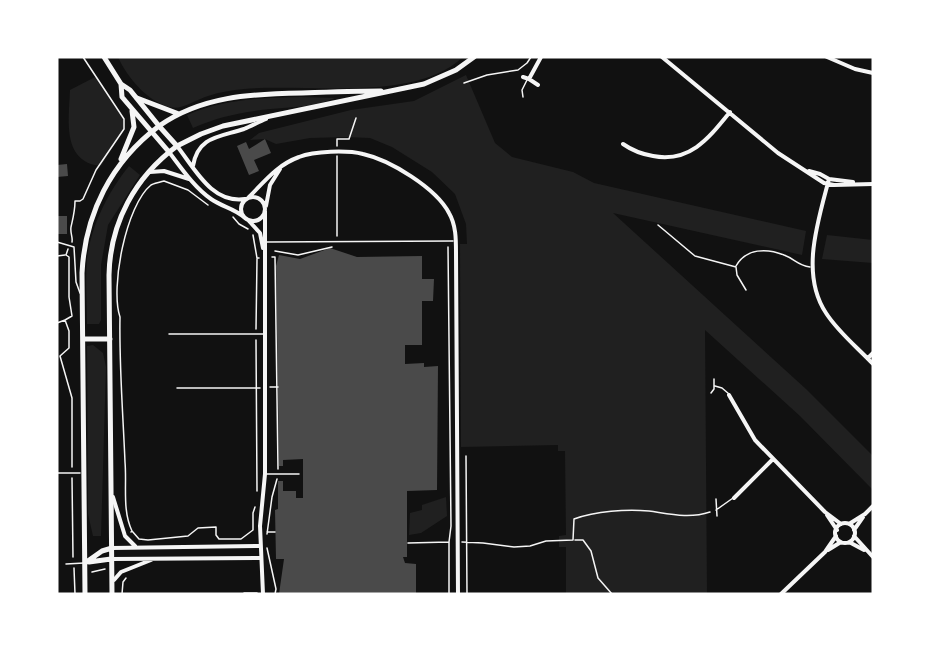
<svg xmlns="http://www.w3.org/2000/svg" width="930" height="651" font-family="Barlow,sans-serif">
  <rect width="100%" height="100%" fill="#111"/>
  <path fill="#202020" d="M118,57H463C415,103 306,83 244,89C232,90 220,92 208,96C197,99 181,111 169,107C147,101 127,77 118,57Z
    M466,75L495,143L512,157L573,172L594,183L806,231L802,255L613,213L806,389L873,456V490L800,416L705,330L707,594H566V547H559V536L566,535L565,451H558V445L461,447L460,244H467L466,224L455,194L432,172L392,147L370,138L346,137L310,138L276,144L265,139L250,140L259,133L351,110L414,101Z
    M97,76L124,119V129L101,166C61,162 69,119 70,90Z
    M301,97L335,98C312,108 286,107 261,110C237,113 215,118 193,128L187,115C224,99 260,98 301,97Z
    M129,166L140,175L108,225L101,265V320L99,324H87C87,303 85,280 87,259C91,226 108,192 129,166Z
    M827,235L873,240V263L822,259Z
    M93,345L103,353L106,367L101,536H93L88,514L87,346Z
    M446,497L447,516L421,533L409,535L410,513L422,510V505Z"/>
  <path fill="#4a4a4a" d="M265,139L271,153L254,160L259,171L249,175L237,146L246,142L249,149Z
    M67,164L68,176L57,177V165Z
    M57,216H67V234H57Z
    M330,248L357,257L422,256V279H434L433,301H422V345H405V364L424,363V367L438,366L437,490L407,491V557H403L405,563L416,564V594H279L284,559H276L275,510L278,509V481H283V491H296V498H303V459L283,460V466H279L276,266L279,255L300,259Z"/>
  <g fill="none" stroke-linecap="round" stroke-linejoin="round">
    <path stroke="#f5f5f5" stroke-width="1.5" d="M464,83L487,75L518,70L527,63L531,57
      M337,146V139H349L356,118
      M337,156V236
      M233,217L239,224L248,229
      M253,235L257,258H259
      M72,242C73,237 70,233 71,227C73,218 75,211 75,201H80L83,199L96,170L124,129V119L83,57
      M448,247L451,526L449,542V594
      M68,249L66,255L69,257V297L72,316L65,320L69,331V348L60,356L72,398V467
      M275,251L298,255L332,247
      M57,256L65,255
      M272,257H275L278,469
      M57,323L65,320
      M256,329L257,259
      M256,340L257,491
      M270,387H278
      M177,388H260
      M466,456L467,594
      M72,478L73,557
      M272,497L277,479
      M132,531L139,539L148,540L188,536L198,528L216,527V535L219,539H241L253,530V513L255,507
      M131,532L132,531C122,510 127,485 125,462C123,413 119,365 120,317C110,288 126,205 151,185C155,183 160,182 164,181L188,190L208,205
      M267,532H275
      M267,534L272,497
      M575,540H583L591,551L598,578L612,594
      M462,542L483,543L514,547L530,546L546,541L573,540L574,519C596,511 626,509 649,511C670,514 689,519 710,512
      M408,543L449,542
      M267,548L276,589L275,594
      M74,568L75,594
      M92,572L105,569
      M244,593H257
      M122,594L123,582L126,578"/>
    <path stroke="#f5f5f5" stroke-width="1.5" d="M523,97L522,90L527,80
      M658,225L695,256L736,267L737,275L746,290
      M57,242L74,247L76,282L80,293
      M266,242L453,241
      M736,266C746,248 767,248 784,255C795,259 797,265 810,267
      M169,334H264
      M715,386L722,388L729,394
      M711,393L714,389V379
      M57,473H80
      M266,474H299
      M716,499L717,516
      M716,510L733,498
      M66,564L84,563"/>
    <path stroke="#f5f5f5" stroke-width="4" d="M662,57L778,153L824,183L834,185L873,184
      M827,57L855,69L873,73
      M523,77L529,79L541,57
      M529,79L538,85
      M623,144C633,151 641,154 653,156C690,163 709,138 730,112
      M177,146C195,169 212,204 245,199
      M169,152C182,169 194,187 211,199C222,207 234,208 245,218
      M193,166C198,136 220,137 244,129C251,126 259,122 266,119
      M809,171L820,174L829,179L853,182
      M150,172L164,171L189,179
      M829,179C818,221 800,274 826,313C838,332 858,348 873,364
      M241 209a12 12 0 1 1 24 0a12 12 0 1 1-24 0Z
      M249,197C265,181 277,165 299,157C314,151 347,150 363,154C390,160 436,188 449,213C456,225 456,239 456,253L458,594
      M266,206L270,185L280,169
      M249,221L260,233L263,248
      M868,358L873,353
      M729,395L755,440L825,512L841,524
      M113,497L125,536L135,546
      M734,498L773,459
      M827,515L837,530
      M835 533a10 10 0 1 1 20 0a10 10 0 1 1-20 0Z
      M849,524L865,514L873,506
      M854,530L863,517
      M854,536L873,557
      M849,542L864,550
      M112,548L260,546
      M828,550L841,542
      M111,559L260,558
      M114,580L121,572L151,560
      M263,594L260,526L265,474V211
      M781,594L825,552L836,536"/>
    <path stroke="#f5f5f5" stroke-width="5" d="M137,98L179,114
      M159,126C202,96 250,94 302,93C328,92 355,91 381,91
      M177,146L201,134L223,126L424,84L456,70L474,57"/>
    <path stroke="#f5f5f5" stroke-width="5" d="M104,57L121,84L130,90L159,126L177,146C135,177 110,223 109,275L112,594
      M121,84L122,97L169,152
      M121,159L134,127L132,111
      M83,339H110
      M89,562L111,559
      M85,563L102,551L112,548
      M85,594L82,273C85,214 111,162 159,126"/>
  </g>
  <rect width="930" height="651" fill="none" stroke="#ffffff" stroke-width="117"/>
</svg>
